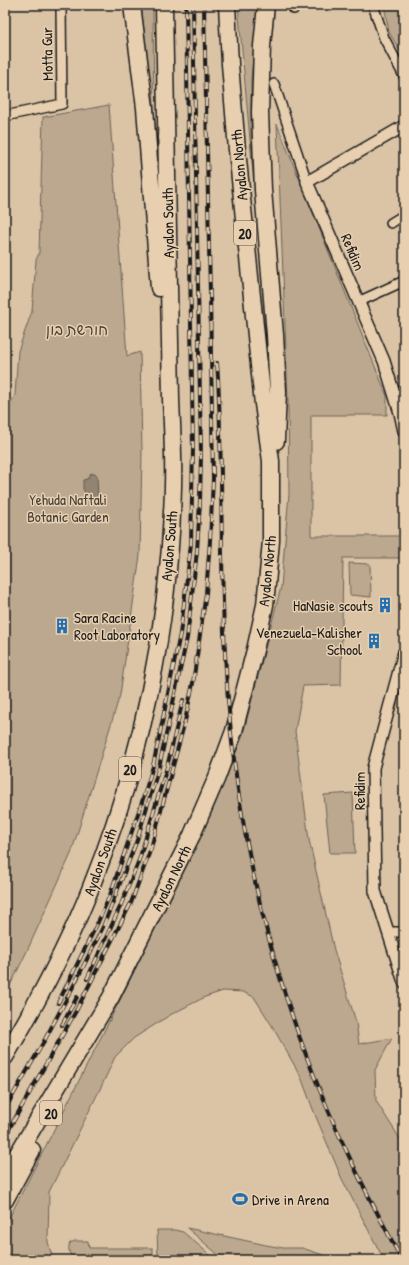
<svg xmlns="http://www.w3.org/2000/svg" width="409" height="1265" font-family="'Patrick Hand','Playpen Sans Hebrew',sans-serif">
  <rect width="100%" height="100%" fill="#dbc4a6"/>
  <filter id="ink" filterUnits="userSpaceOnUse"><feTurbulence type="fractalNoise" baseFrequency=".025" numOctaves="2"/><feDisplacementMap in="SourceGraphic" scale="8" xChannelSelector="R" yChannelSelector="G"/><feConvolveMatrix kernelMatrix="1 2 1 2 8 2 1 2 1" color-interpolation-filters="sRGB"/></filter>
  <g filter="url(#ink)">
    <path fill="#bba88f" stroke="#6c6256" d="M141,5H153L154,114Z
      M238,5H258L251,79V139L258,230Z
      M384,5H404V58L389,32Z
      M109,105L127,356L140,352L142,452L140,555L120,695L71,854L27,951L5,996V412L15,395L18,351L32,311L36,260L39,253L43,117Z
      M277,124L387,396V415H311V536H404V558H343L341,685L303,686L295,731L309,840L334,950L356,1022L359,1044L392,1038L375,1070L376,1101L404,1145V1260H384L342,1179L314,1112L301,1077L271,1024L254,997L243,992L223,991L205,997L170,1015L134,1038L115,1057L103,1083L49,1192L48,1242L53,1260H5V1228L6,1224L123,994L213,808L242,738L281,587L289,494L288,400Z
      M349,563L370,564L371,597L350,595Z
      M353,793L355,853H330L324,795Z
      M187,1228L266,1245L283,1248H302L339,1260H228L221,1257Z
      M157,1230H175L183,1232L216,1260H158Z
      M75,1241H88L89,1248H153V1260H74C70,1255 67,1250 70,1243Z"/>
    <path fill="#928372" stroke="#635a50" d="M91,473L97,475L98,499L87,496L83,489V480L87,479Z"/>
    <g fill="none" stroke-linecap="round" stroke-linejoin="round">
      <defs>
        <path id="minor" d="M293,5L294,9
          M373,5L384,38L404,76
          M274,84L307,182
          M5,116L62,104L61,5
          M391,223L404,215
          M358,302L404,281
          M396,400L404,396
          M389,932H404"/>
        <path id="tertiary" d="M404,126L307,182L384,361L400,413L404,431
          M404,652L373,768L375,891L404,982"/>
        <path id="motorway" d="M132,5L145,108L159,288
          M266,5L262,46L260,112L263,190L275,335L278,392L276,441
          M5,1057C37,1003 68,946 91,887C142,761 170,622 173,486C174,457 172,428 171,399L164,5
          M5,1175L111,997L192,835L217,777L234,731L255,650L265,605L271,541V461L263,404L237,150L230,64L227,5
          M5,1200L32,1150"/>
      </defs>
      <use href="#minor" stroke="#1c1c1c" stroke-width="12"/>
      <use href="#tertiary" stroke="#1c1c1c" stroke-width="14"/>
      <use href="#motorway" stroke="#1c1c1c" stroke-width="19"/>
      <use href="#minor" stroke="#e7cfaf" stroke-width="9"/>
      <use href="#tertiary" stroke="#e7cfaf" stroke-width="11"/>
      <use href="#motorway" stroke="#e7cfaf" stroke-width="16"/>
      <defs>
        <path id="rail" d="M217,363C220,401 220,438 221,475C222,550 222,625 228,699C238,836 272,978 326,1105C348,1158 375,1209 402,1260
          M87,979L120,907L139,860L167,767L183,700
          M58,1003L98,922L110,895L142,802L153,766L160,733L180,634L184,604L191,544L193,449L186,5
          M62,1025L77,997
          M5,1109L43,1043L75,983L103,927L137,840L159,767L187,638L197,551L200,502L201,455L193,5
          M5,1136L76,1011L131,903L151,848L185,721L193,683L206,593L210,541L213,479L210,294L204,5"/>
      </defs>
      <use href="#rail" stroke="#1c1c1c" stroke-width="4"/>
      <use href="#rail" stroke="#e7cfaf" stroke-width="2.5" stroke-dasharray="8" stroke-linecap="butt"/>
    </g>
  </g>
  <defs>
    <symbol id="building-bare" viewBox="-9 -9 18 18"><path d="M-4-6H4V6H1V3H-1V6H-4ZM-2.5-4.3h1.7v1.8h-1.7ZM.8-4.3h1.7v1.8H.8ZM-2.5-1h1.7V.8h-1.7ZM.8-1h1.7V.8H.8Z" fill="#1f6fb2" stroke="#e7cfaf" stroke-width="2.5" paint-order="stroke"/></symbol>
    <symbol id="stadium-bare" viewBox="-9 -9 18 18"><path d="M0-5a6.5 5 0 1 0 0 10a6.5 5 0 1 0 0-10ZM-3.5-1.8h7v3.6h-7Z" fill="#1f6fb2" stroke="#e7cfaf" stroke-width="2.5" paint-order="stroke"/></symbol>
  </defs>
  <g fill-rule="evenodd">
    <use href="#building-bare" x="374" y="594" width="22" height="22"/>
    <use href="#building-bare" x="51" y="615" width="22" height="22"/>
    <use href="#building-bare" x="363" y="630" width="22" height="22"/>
    <use href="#stadium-bare" x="229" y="1188" width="22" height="22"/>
  </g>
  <g text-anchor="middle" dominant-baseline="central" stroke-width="3" stroke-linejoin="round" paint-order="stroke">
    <g fill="#e7cfaf" stroke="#595248" stroke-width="1">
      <rect x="234" y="221" width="22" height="24" rx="3"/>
      <rect x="119" y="757" width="22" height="24" rx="3"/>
      <rect x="40" y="1101" width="22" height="24" rx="3"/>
    </g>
    <g font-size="14" font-weight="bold" fill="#1c1c1c">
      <text x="245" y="233">20</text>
      <text x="130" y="769">20</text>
      <text x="51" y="1113">20</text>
    </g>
    <g font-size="15" fill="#1c1c1c" stroke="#e7cfaf">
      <text transform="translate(47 54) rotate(-91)">Motta Gur</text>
      <text transform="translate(239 165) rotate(-95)">Ayalon North</text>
      <text transform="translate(168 223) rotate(-91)">Ayalon South</text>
      <text transform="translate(353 252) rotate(67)">Refidim</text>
      <text transform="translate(169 546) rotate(-85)">Ayalon South</text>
      <text transform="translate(267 571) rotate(-84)">Ayalon North</text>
      <text transform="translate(359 791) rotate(-90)">Refidim</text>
      <text transform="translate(100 862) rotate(-70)">Ayalon South</text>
      <text transform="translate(171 878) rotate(-64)">Ayalon North</text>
    </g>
    <g font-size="15" fill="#443f39" stroke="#e7cfaf">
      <text x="77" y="329">חורשת בון</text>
      <text x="68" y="499">Yehuda Naftali<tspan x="68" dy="17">Botanic Garden</tspan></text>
    </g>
    <g font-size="15" fill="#1c1c1c" stroke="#e7cfaf" text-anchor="end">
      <text x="373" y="605">HaNasie scouts</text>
      <text x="74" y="617" text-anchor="start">Sara Racine<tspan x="74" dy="17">Root Laboratory</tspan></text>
      <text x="362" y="632">Venezuela-Kalisher<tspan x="362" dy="17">School</tspan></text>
      <text x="252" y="1199" text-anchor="start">Drive in Arena</text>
    </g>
  </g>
  <rect width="409" height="1265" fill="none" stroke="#e7cfaf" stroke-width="20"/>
  <rect x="10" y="10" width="389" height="1245" fill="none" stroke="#1c1c1c" stroke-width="1.5" filter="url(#ink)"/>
</svg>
